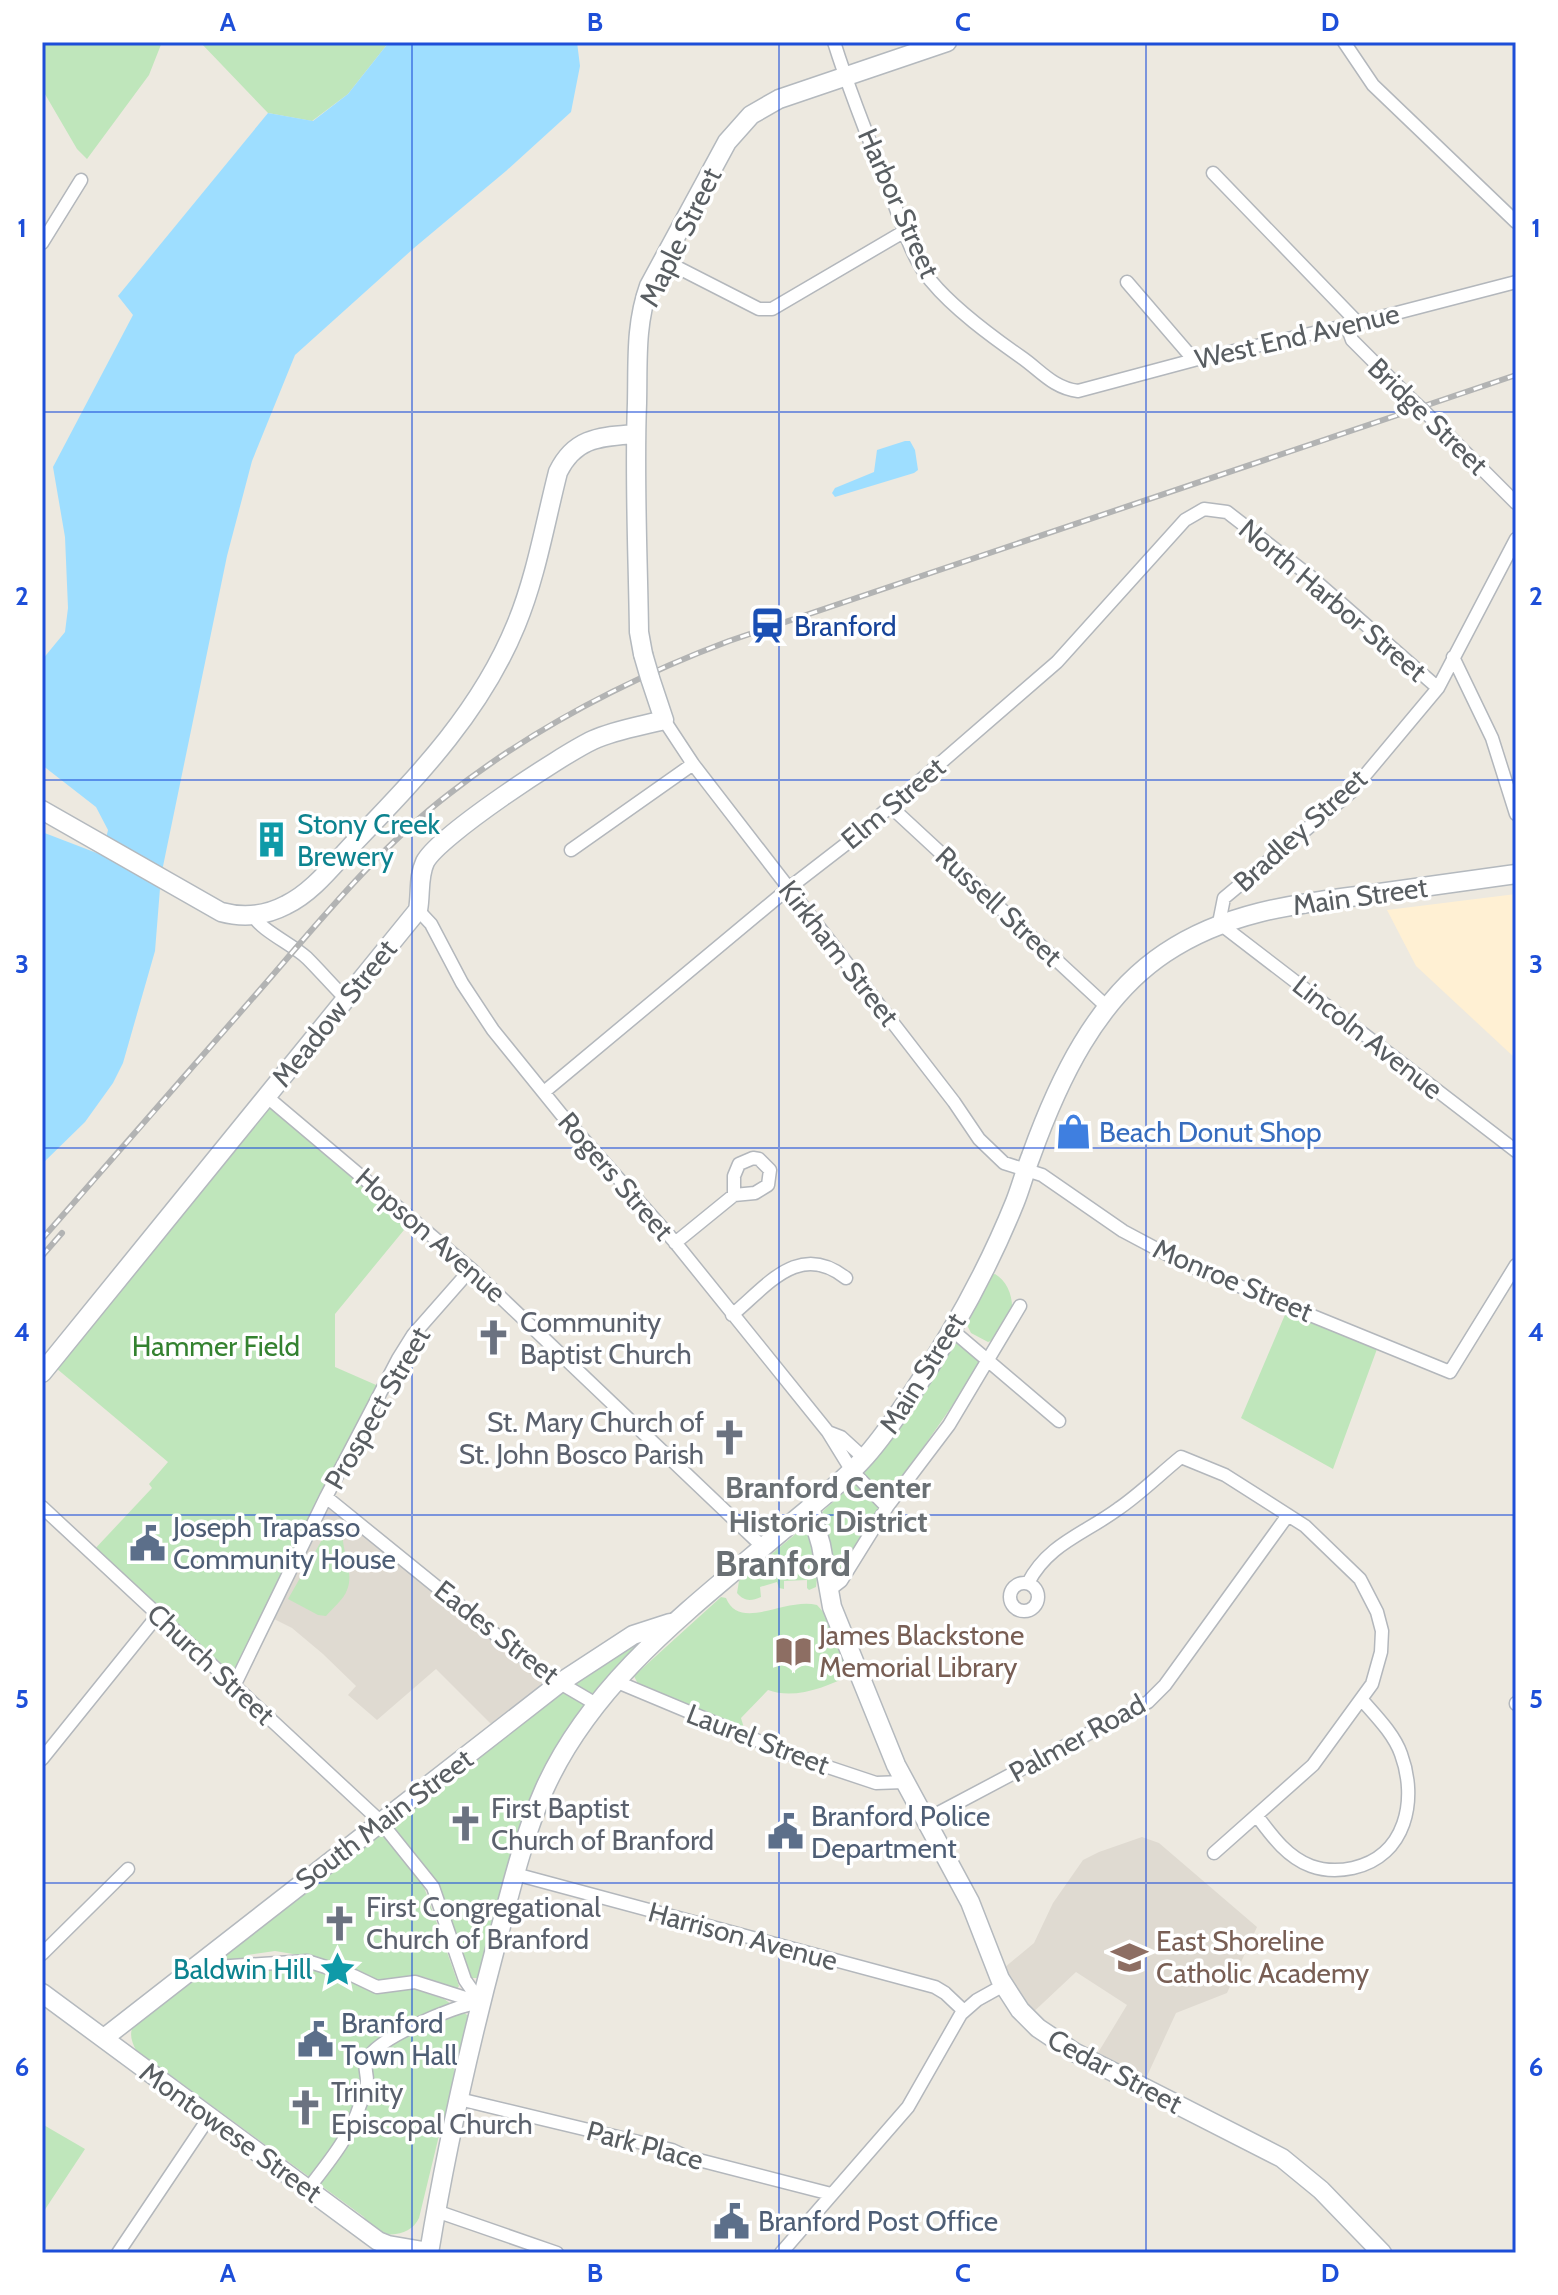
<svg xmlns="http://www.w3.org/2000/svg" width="1558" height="2295" font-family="Cabin,sans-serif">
  <rect width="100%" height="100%" fill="#ede9e0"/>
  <path fill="#fff0d3" d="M1516,894V1059L1416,966L1387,910Z"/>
  <path fill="#dfdad1" d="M326,1497L476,1617L545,1686L493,1726L436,1669L377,1720L348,1695L356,1686L323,1654L292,1628L268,1616Z
    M1142,1837L1159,1843L1257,1927L1227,1993L1176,2013L1142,2087L1093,2061L1127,2005L1076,1972L1027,2018L998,1973L1034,1943L1053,1903L1083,1860L1099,1852Z"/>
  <path fill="#bfe6bb" d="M42,42H162L149,75L87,159L77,149L42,89Z
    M200,42H389L348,94L312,121L268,113Z
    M266,1096L413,1219L335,1314V1367L383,1388L234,1686L92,1552L152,1488L149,1484L168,1462L50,1363Z
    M995,1274C1007,1281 1013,1296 1012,1310L993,1340L988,1342L971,1333L967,1325L991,1275Z
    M1287,1310L1377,1349L1333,1469L1241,1418Z
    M959,1342L979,1361L975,1373L890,1495H881L864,1478L865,1469L954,1344Z
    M857,1484L877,1504L879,1513L836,1580L821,1516L823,1511L852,1485Z
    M331,1524L343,1530C340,1549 355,1571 347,1590C344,1599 332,1609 326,1616L318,1615L288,1599Z
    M805,1531L810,1534L818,1570L816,1587L809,1590L807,1588V1580L784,1581V1589L779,1588L777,1582L760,1587L761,1597C751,1601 745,1602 737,1593L739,1581L798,1532Z
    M721,1597L726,1598C740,1632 785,1597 817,1605L825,1614L850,1675C827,1687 794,1700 768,1690L741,1718L744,1728L638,1684L634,1676Z
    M642,1639V1643C625,1661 606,1678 590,1697C545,1752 517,1824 503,1894L498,1898L481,1978H470L443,1902L390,1825L563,1691Z
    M375,1834H382L424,1887L459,1986L457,1989L424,1977H406L379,1984L317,1958L275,1951L247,1955L242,1960L225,1961L219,1959Z
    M304,1967L345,1979L374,1992L414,1989L444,1999L470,2017L454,2071L457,2077L447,2115L443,2119L419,2218C409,2240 373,2240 364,2217L136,2050C131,2041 129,2033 134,2024L195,1974Z
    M42,2124L85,2149L42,2214Z"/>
  <path fill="#9edeff" d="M389,42H577L580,66L571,112L506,171L414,248L295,355L252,461L227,556L161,876L155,951L123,1063L113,1083L85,1122L42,1164V832L102,855L108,830L96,807L42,765V660L65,632L68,608L65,537L53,467L133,315L118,296L268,113L313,121L348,94Z
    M905,441H910L915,450L918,470L914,473L835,497L832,493L835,488L874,472L877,450Z"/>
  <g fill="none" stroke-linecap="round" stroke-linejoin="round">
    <defs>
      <path id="street" d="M834,42C850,93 870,143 890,192C901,221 911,258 931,281C954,309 991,336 1021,357C1040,370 1053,388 1078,391L1194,360L1358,323L1516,282
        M1344,42L1373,85L1516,222
        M1213,173L1358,323
        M42,243L81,180
        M663,260L759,309H772L905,231
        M1127,282L1194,360
        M1347,326L1352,340L1411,399
        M1425,412L1516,503
        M1516,539L1438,688L1351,792L1224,898L1219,923L1516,1151
        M1453,657L1492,738L1516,814
        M664,720L693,764L954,1102L979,1139L1004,1163L1042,1175L1123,1231L1185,1264L1450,1372L1516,1265
        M891,807L1106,1006
        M571,850L693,764
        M418,910L431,924L462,983L493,1030L561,1114L674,1241L828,1432L852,1471L887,1507
        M253,915C260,930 292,944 307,958C320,971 333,986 346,999
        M544,1092L789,888L855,837L1057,662L1185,520L1204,509L1227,512L1311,577L1438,688
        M266,1096L471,1269L763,1547
        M675,1243L734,1195V1176L739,1164L753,1158L759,1159L770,1170L768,1185L755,1193L734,1195
        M732,1315C768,1285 799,1241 846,1278
        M952,1330L1059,1421
        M828,1432L841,1437L864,1458
        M326,1497L543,1673L596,1704
        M42,1507L380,1821L433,1887L465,1980L481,2003
        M1010 1597a14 14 0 1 1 28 0a14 14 0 1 1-28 0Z
        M1028,1583C1048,1544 1084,1534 1118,1509C1140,1494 1160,1474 1181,1457L1225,1475L1305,1526L1360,1579L1377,1612L1382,1631L1381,1652L1372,1684L1313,1765L1214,1853
        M828,1591L841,1581L887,1507L949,1425L1020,1306
        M615,1681L792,1755L876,1783L904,1782
        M234,1686L326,1497L398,1359L413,1335L471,1269
        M1516,1703V1704
        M42,1759L158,1615
        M1257,1816C1272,1836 1287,1857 1311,1866C1325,1871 1339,1871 1353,1868C1406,1856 1418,1800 1401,1754C1394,1734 1376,1716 1362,1700
        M927,1819L1148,1702L1165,1685L1288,1515
        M515,1874L935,1987L945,1993L964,2011
        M42,1954L128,1869
        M199,1963L216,1967L307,1961L354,1976L377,1987L415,1982L481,2003
        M459,2099L672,2150L687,2157L831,2194
        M308,2189C328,2163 350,2137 360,2105C363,2098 367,2089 367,2081C367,2072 363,2066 368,2058C380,2037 454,2006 477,2003
        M436,2211L557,2253
        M118,2253L210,2116
        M781,2253L908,2107L961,2014L977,2000L1004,1985"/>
      <path id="secondary" d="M643,654L639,632C638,556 634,479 637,403C638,363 635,325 649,286L727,142L751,115L779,99L947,42
        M42,810L221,912C243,918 265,916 286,905C313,892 333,865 353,844C417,777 480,713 516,625C536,577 545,523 558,472C575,437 600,437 635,434
        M42,1373L418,910C421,894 418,877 425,862C438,836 563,754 593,740C615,730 641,726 664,720L650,678
        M810,1507L821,1545L832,1607L896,1765L970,1902L1000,1979L1020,2010L1038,2028L1074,2052L1282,2158L1321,2190L1382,2253
        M42,1993L378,2241L388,2245L429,2252
        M104,2038L561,1682L633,1635L670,1623
        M429,2253C446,2149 469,2047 496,1945C510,1893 522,1840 544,1790C594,1678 697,1604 788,1526C814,1504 843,1482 866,1456C883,1437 897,1416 911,1395C952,1334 988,1269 1015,1202C1021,1187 1025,1171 1031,1156C1058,1081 1096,999 1165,953C1226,912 1294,904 1365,895C1415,888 1466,881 1516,874"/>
    </defs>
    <use href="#street" stroke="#b3b7bc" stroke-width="15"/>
    <use href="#secondary" stroke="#b4b9be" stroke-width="21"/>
    <use href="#street" stroke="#fff" stroke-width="12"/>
    <use href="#secondary" stroke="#fff" stroke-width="18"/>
    <defs>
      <path id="rail" d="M42,1239C117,1154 191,1069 265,984C322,918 380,847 449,794C535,727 628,679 729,641L1516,375
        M42,1256L62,1233"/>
    </defs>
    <use href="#rail" stroke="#b2b3b3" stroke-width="6"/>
    <use href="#rail" stroke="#fff" stroke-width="3" stroke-dasharray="9" stroke-linecap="butt"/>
    <defs>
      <path id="street-bridge" d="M1411,399L1425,412"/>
      <path id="secondary-bridge" d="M643,654L650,678"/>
    </defs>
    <use href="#street-bridge" stroke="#b3b7bc" stroke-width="15" stroke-linecap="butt"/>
    <use href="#secondary-bridge" stroke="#b4b9be" stroke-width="21" stroke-linecap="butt"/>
    <use href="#street-bridge" stroke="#fff" stroke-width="12"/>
    <use href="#secondary-bridge" stroke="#fff" stroke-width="18"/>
  </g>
  <path fill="none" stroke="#1d4ed8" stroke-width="2" stroke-opacity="0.55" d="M412,42V2253M779,42V2253M1146,42V2253M42,412H1516M42,780H1516M42,1148H1516M42,1515H1516M42,1883H1516"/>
  <defs>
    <symbol id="station-bare" viewBox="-9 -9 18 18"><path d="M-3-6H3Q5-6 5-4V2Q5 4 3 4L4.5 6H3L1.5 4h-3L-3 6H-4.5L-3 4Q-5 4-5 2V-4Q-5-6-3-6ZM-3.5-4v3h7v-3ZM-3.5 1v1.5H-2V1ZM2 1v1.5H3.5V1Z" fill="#1a4fb4" stroke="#fff" stroke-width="2.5" paint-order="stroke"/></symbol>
    <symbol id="building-bare" viewBox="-9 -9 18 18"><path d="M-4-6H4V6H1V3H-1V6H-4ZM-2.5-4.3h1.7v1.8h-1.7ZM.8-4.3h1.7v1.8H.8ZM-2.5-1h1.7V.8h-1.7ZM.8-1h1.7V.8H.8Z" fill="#0f9aa8" stroke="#fff" stroke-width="2.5" paint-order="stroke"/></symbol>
    <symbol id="shop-bare" viewBox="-9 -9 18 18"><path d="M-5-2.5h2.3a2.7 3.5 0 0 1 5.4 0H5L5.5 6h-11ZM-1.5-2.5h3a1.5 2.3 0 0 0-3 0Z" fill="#3f7fe0" stroke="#fff" stroke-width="2.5" paint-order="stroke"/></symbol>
    <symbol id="church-bare" viewBox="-9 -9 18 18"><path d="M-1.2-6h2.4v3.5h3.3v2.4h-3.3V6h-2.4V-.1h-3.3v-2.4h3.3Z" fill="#6b7280" stroke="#fff" stroke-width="2.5" paint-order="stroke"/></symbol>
    <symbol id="civic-bare" viewBox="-9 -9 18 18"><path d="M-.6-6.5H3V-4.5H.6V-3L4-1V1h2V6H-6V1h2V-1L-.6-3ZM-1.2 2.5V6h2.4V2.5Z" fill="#5c6f8a" stroke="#fff" stroke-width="2.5" paint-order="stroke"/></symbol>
    <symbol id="library-bare" viewBox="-9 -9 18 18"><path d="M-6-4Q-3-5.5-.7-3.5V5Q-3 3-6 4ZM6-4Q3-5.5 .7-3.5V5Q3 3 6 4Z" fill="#8d6e63" stroke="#fff" stroke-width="2.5" paint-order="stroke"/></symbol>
    <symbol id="school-bare" viewBox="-9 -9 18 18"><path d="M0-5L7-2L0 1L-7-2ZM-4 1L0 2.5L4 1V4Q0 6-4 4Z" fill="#8d6e63" stroke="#fff" stroke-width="2.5" paint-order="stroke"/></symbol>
    <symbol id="sight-bare" viewBox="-9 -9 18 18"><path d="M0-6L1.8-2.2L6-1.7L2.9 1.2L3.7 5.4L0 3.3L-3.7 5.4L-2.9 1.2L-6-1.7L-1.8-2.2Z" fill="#0f9aa8" stroke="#fff" stroke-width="2.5" paint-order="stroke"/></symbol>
  </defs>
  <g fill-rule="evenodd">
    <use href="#station-bare" x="742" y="600" width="51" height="51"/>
    <use href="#building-bare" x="246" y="814" width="51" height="51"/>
    <use href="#shop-bare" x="1048" y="1106" width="51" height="51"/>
    <use href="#church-bare" x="468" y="1312" width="51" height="51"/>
    <use href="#church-bare" x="704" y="1412" width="51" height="51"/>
    <use href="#civic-bare" x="122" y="1518" width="51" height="51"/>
    <use href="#library-bare" x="768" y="1626" width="51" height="51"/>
    <use href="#church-bare" x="440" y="1798" width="51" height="51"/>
    <use href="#civic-bare" x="760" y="1806" width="51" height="51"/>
    <use href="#church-bare" x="314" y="1898" width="51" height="51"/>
    <use href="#school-bare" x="1104" y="1932" width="51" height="51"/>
    <use href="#sight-bare" x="312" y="1944" width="51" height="51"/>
    <use href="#civic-bare" x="290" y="2014" width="51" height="51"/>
    <use href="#church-bare" x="280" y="2082" width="51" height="51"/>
    <use href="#civic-bare" x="706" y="2196" width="51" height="51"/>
  </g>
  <g text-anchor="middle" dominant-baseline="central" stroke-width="7" stroke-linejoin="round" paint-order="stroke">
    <g font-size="28" fill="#595e62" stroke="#fff">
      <text transform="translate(899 203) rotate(66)">Harbor Street</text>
      <text transform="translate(680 237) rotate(-64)">Maple Street</text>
      <text transform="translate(1297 336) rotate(-13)">West End Avenue</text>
      <text transform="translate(1428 416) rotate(44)">Bridge Street</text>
      <text transform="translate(1333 600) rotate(40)">North Harbor Street</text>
      <text transform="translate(893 803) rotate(-40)">Elm Street</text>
      <text transform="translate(1300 830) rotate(-42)">Bradley Street</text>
      <text transform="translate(1360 896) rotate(-8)">Main Street</text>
      <text transform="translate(999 906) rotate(43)">Russell Street</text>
      <text transform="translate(839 953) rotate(52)">Kirkham Street</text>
      <text transform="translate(334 1013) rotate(-51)">Meadow Street</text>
      <text transform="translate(1368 1037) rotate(38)">Lincoln Avenue</text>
      <text transform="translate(616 1176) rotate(49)">Rogers Street</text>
      <text transform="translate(431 1235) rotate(41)">Hopson Avenue</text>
      <text transform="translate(1233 1280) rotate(23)">Monroe Street</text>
      <text transform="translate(922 1373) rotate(-58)">Main Street</text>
      <text transform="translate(377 1408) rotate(-60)">Prospect Street</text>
      <text transform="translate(497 1632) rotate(38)">Eades Street</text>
      <text transform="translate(211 1664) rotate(43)">Church Street</text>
      <text transform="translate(1077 1738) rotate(-29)">Palmer Road</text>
      <text transform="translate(758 1739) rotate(21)">Laurel Street</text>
      <text transform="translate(384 1819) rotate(-37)">South Main Street</text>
      <text transform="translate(743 1936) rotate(15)">Harrison Avenue</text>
      <text transform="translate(1115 2071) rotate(28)">Cedar Street</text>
      <text transform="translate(231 2132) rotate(36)">Montowese Street</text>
      <text transform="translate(645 2145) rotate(15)">Park Place</text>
    </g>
    <g font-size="28" fill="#164399" stroke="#fff" text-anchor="start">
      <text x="794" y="626">Branford</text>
    </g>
    <g font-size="28" fill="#0d838f" stroke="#fff" text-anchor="start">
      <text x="297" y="824">Stony Creek<tspan x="297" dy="32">Brewery</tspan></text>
      <text x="312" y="1969" text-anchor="end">Baldwin Hill</text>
    </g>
    <g font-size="28" fill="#366cbe" stroke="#fff" text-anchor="start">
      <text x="1099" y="1132">Beach Donut Shop</text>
    </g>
    <g font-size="28" fill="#5b616d" stroke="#fff" text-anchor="start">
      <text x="520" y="1322">Community<tspan x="520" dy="32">Baptist Church</tspan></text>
      <text x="704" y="1422" text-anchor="end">St. Mary Church of<tspan x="704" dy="32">St. John Bosco Parish</tspan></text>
      <text x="491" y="1808">First Baptist<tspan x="491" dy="32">Church of Branford</tspan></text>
      <text x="366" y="1907">First Congregational<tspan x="366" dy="32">Church of Branford</tspan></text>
      <text x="331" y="2092">Trinity<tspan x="331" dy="32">Episcopal Church</tspan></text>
    </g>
    <g font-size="28" fill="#348230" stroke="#fff">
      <text x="216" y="1346">Hammer Field</text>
    </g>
    <g font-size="28" fill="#4e5e75" stroke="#fff" text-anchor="start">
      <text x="173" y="1527">Joseph Trapasso<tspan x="173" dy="32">Community House</tspan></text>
      <text x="811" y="1816">Branford Police<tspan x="811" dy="32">Department</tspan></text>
      <text x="341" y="2023">Branford<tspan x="341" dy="32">Town Hall</tspan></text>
      <text x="758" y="2221">Branford Post Office</text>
    </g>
    <g font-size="28" fill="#785e54" stroke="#fff" text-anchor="start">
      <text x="819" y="1635">James Blackstone<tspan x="819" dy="32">Memorial Library</tspan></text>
      <text x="1156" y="1941">East Shoreline<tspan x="1156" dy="32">Catholic Academy</tspan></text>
    </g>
    <g font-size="30" font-weight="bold" fill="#6a7074" stroke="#fff">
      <text x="828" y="1487">Branford Center<tspan x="828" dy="34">Historic District</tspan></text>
    </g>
    <g font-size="36" font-weight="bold" fill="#6a7074" stroke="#fff">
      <text x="783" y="1563">Branford</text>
    </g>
  </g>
  <rect width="1558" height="2295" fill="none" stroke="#ffffff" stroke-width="88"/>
  <rect x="44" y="44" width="1470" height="2207" fill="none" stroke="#1d4ed8" stroke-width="3"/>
  <g font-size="26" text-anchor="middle" font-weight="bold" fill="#1d4ed8">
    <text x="228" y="31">A</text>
    <text x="595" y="31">B</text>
    <text x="963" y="31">C</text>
    <text x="1330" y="31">D</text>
    <text x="22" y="237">1</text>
    <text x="1536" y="237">1</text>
    <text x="22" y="605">2</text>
    <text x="1536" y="605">2</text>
    <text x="22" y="973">3</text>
    <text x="1536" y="973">3</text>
    <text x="22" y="1341">4</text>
    <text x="1536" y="1341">4</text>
    <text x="22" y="1708">5</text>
    <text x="1536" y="1708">5</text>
    <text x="22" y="2076">6</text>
    <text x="1536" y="2076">6</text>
    <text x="228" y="2282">A</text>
    <text x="595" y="2282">B</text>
    <text x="963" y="2282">C</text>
    <text x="1330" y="2282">D</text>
  </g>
</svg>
